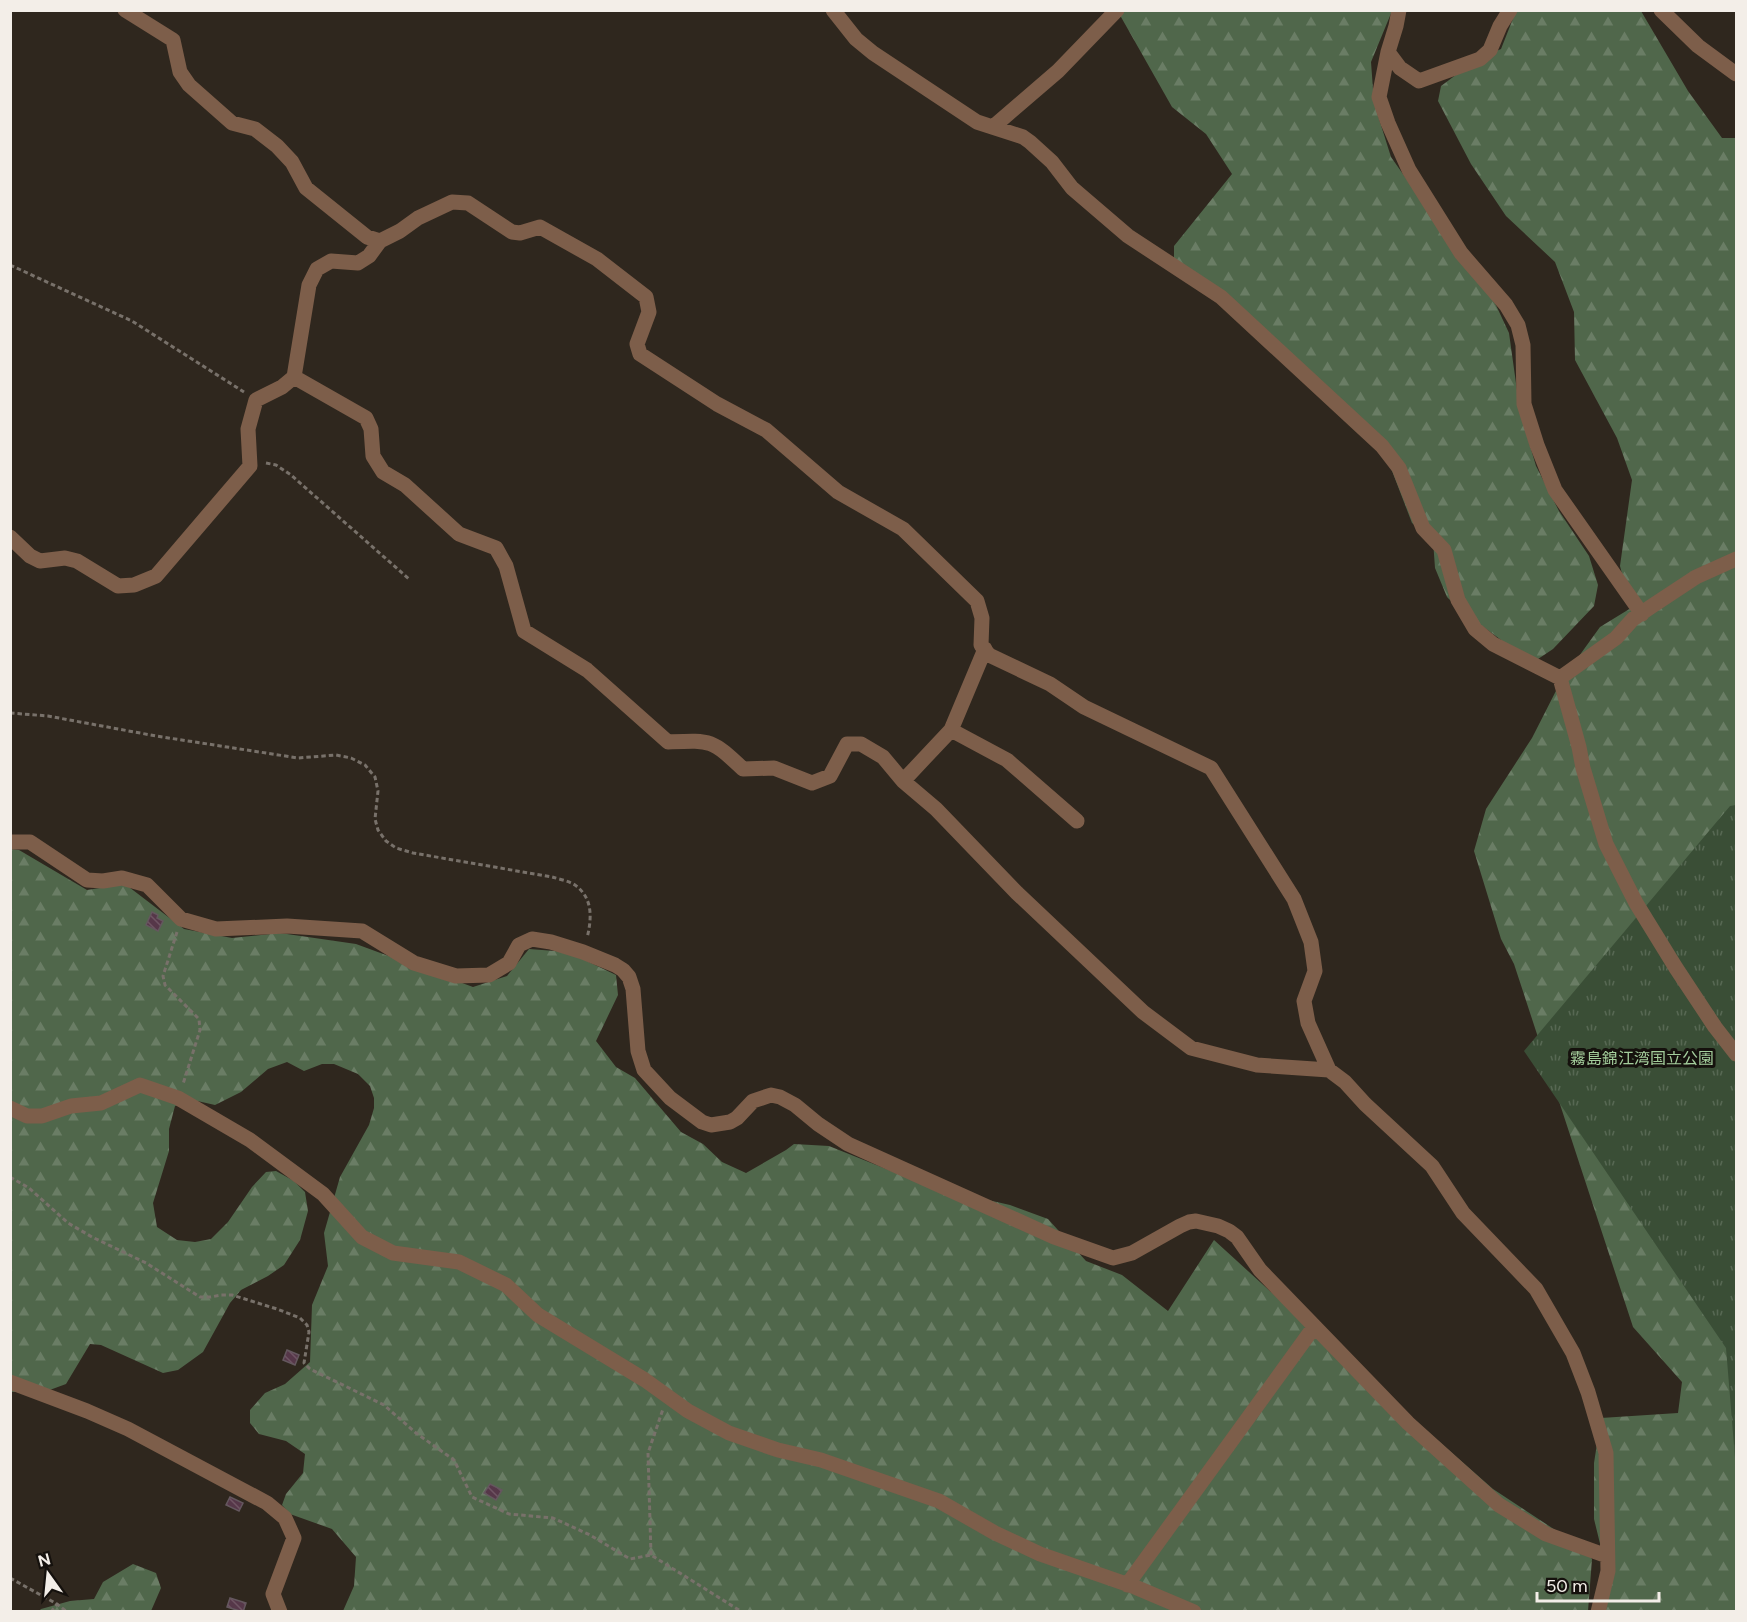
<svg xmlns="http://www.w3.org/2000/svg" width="1747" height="1622" font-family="Figtree,'Noto Sans JP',sans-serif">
  <defs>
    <pattern id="forest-firs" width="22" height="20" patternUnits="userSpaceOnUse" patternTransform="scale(1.5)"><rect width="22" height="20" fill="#50674b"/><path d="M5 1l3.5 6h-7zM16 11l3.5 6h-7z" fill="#6a7d65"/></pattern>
    <pattern id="park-tufts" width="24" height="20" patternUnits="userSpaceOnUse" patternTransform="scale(1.5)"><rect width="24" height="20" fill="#3a4e36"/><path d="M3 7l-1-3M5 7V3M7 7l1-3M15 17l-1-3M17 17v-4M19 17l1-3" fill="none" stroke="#576853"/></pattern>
    <pattern id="building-back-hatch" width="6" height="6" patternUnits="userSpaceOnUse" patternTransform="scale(1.5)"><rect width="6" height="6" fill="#563749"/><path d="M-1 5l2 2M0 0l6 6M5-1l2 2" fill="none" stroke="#6f5463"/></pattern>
  </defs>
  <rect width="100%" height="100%" fill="#2f271e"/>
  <path fill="url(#forest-firs)" d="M1114,11H1392L1371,62L1374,103L1391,157L1479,283L1495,303L1509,333L1520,412L1536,466L1559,511L1589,556L1598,585L1594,606L1553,649L1532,663L1458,608L1447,597L1435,568L1433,540L1412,523L1384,450L1174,258V246L1232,174L1206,134L1172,107L1121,17Z
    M1516,11H1641L1688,91L1722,138H1736V1611H1599L1605,1564L1594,1519V1463L1601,1418L1678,1413L1682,1382L1633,1327L1514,964L1501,939L1474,851L1486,809L1532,738L1561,681L1600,627L1631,608L1620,566L1632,480L1617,438L1575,360L1574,312L1555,262L1506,216L1471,164L1438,101L1441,86L1476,60L1501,49Z
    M11,849L19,850L87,890L125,884L184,929L232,938L280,933L356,944L473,987L507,976L529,949L568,952L616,975L618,995L596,1041L616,1067L635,1078L681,1132L703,1144L722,1162L746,1173L786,1150L794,1144L829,1146L931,1187L1010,1205L1048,1219L1086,1261L1122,1275L1168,1311L1214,1240L1328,1344L1493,1489L1584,1549L1592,1559L1588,1611H343L354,1586L356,1557L332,1529L290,1514L282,1505L286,1494L303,1473L305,1454L286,1441L259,1434L250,1423V1410L265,1393L285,1384L310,1362L312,1305L328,1266L324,1233L340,1177L369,1125L374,1108V1098L370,1086L358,1074L334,1064H322L304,1071L287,1062L268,1069L241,1092L215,1105L193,1100L175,1106L169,1129V1151L153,1203L157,1227L177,1240L195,1242L211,1239L228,1222L252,1187L266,1172L276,1171L294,1181L305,1192L308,1211L300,1240L284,1265L268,1276L241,1290L230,1303L203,1352L178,1370L163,1373L101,1345L90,1344L66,1384L47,1391L11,1392Z
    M133,1564L156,1573L161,1588L151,1611H39L41,1609L70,1601L94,1599L103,1582Z"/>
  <path fill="url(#park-tufts)" d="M1736,805V1470L1726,1348L1524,1051L1730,806Z"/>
  <path fill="url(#building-back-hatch)" stroke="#64575e" stroke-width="1.5" d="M152,912L158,915L157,918L163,921L158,931L146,925Z
    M287,1350L299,1355L295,1365L283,1360Z
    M490,1484L502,1490L496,1500L484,1493Z
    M230,1497L243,1503L239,1511L226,1505Z
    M230,1598L246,1603L243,1612L227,1607Z"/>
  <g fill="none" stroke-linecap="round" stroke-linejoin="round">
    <path stroke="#78716a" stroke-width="3" stroke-dasharray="4.5 3" stroke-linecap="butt" d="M10,265L132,321L244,392
      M266,463L276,465L291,475L409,579
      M10,713L48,716L156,736L298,758L336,755L351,758L365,765L375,777L378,791L375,819L378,830L386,841L396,848L413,853L552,877C559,879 569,881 575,885C593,898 592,918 587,938
      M177,932L163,976L165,985L199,1019L200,1030L183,1084
      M10,1177L29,1188L68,1223L92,1237L146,1263L200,1297H211L221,1295H232L277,1309L300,1318L307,1325L309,1332L304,1363L310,1369L384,1405L416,1433L454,1460L472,1497L509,1514L553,1518L590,1535L630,1559L651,1555L742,1612
      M651,1555L648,1453L663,1409
      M10,1578L57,1604L67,1612
      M51,1612L57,1604"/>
    <path stroke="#7d5e4a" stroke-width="15" d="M125,10L173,40L180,72L189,85L232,123L255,129L277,146L292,162L306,188L367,237L380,241
      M833,10L856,39L873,53L977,122L1023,137L1030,142L1052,162L1072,188L1128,236L1221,297L1382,446L1399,468L1423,528L1444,550L1458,600L1475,629L1493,644L1560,678L1579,747L1583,768L1606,844L1636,903L1676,968L1715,1027L1736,1054
      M1399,10L1396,26L1388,52L1379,97L1388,123L1409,170L1461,253L1506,305L1518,325L1523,345L1524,404L1537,445L1555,490L1642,614
      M1661,10L1698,46L1736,74
      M1388,52L1400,68L1419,81L1480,59L1490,50L1500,26L1510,10
      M993,127L1058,71L1117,10
      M294,377L366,418L371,429L373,456L383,472L405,485L459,534L496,548L506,566L524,631L587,670L668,742C711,740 711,739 743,769L774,768L812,783L830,776L847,744H861L883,757L903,781L936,809L1017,893L1143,1012L1191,1048L1257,1065L1329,1070
      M10,537L30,556L40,561L65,558L77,561L118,586L134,585L156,576L250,466L248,429L256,400L282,387L294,377L309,285L317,269L331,261L358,263L369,256L380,241L400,231L418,218L452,202L468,203L512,232L520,233L540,227L597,259L646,297L649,312L637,344L640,354L717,404L766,430L838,492L903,529L977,601L982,618L981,645L989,655L1050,684L1084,707L1211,768L1294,899L1311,942L1315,971L1304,1001L1308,1023L1329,1070L1345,1082L1365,1104L1432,1166L1463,1213L1536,1289L1573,1353L1588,1392L1606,1453L1608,1571L1598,1612
      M1560,678L1616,638L1633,619L1652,606L1696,577L1736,559
      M951,730L1007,760L1077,821
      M903,781L951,730L985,649
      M10,842H30L87,880L103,881L122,878L147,885L181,919L216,929L287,926L362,931L414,963L456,976L489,975L509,963L519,945L532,939L551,942L583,952L615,965L623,970L629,977L633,989L638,1051L644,1070L670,1098L702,1122L711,1125L730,1122L737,1118L753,1101L771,1095L780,1097L795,1105L818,1124L848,1144L1054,1237L1113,1258L1132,1253L1180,1226L1189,1222L1196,1221L1218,1226L1229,1231L1237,1237L1260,1270L1408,1423L1499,1505L1546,1534L1607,1556
      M10,1108L27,1116H42L71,1106L101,1103L140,1085L178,1098L250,1140L323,1194L362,1237L393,1253L459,1262L506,1285L538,1315L645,1380L688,1411L729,1433L778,1450L821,1460L939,1501L995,1533L1040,1554L1135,1587L1194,1612
      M10,1382L87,1411L128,1429L267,1503L285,1518L294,1538L273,1594L280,1612
      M1127,1585L1314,1327"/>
  </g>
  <g text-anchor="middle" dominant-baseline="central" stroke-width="6" stroke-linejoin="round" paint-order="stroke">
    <g font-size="16" fill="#a4ce9c" stroke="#15110d">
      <text x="1642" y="1058">霧島錦江湾国立公園</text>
    </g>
  </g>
  <rect width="1747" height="1622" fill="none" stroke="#f3eee8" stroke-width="24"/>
  <g transform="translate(48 1574) rotate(345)" stroke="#15110d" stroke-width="4.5" paint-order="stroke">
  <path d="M0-4.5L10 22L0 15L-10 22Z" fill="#f3eee8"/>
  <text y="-9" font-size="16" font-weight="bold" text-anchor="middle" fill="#f3eee8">N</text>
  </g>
  <path d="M1537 1592v9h122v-9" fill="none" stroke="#f3eee8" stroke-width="3"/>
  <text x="1546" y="1592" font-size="18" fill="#f3eee8" stroke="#15110d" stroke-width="4.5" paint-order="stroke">50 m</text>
</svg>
